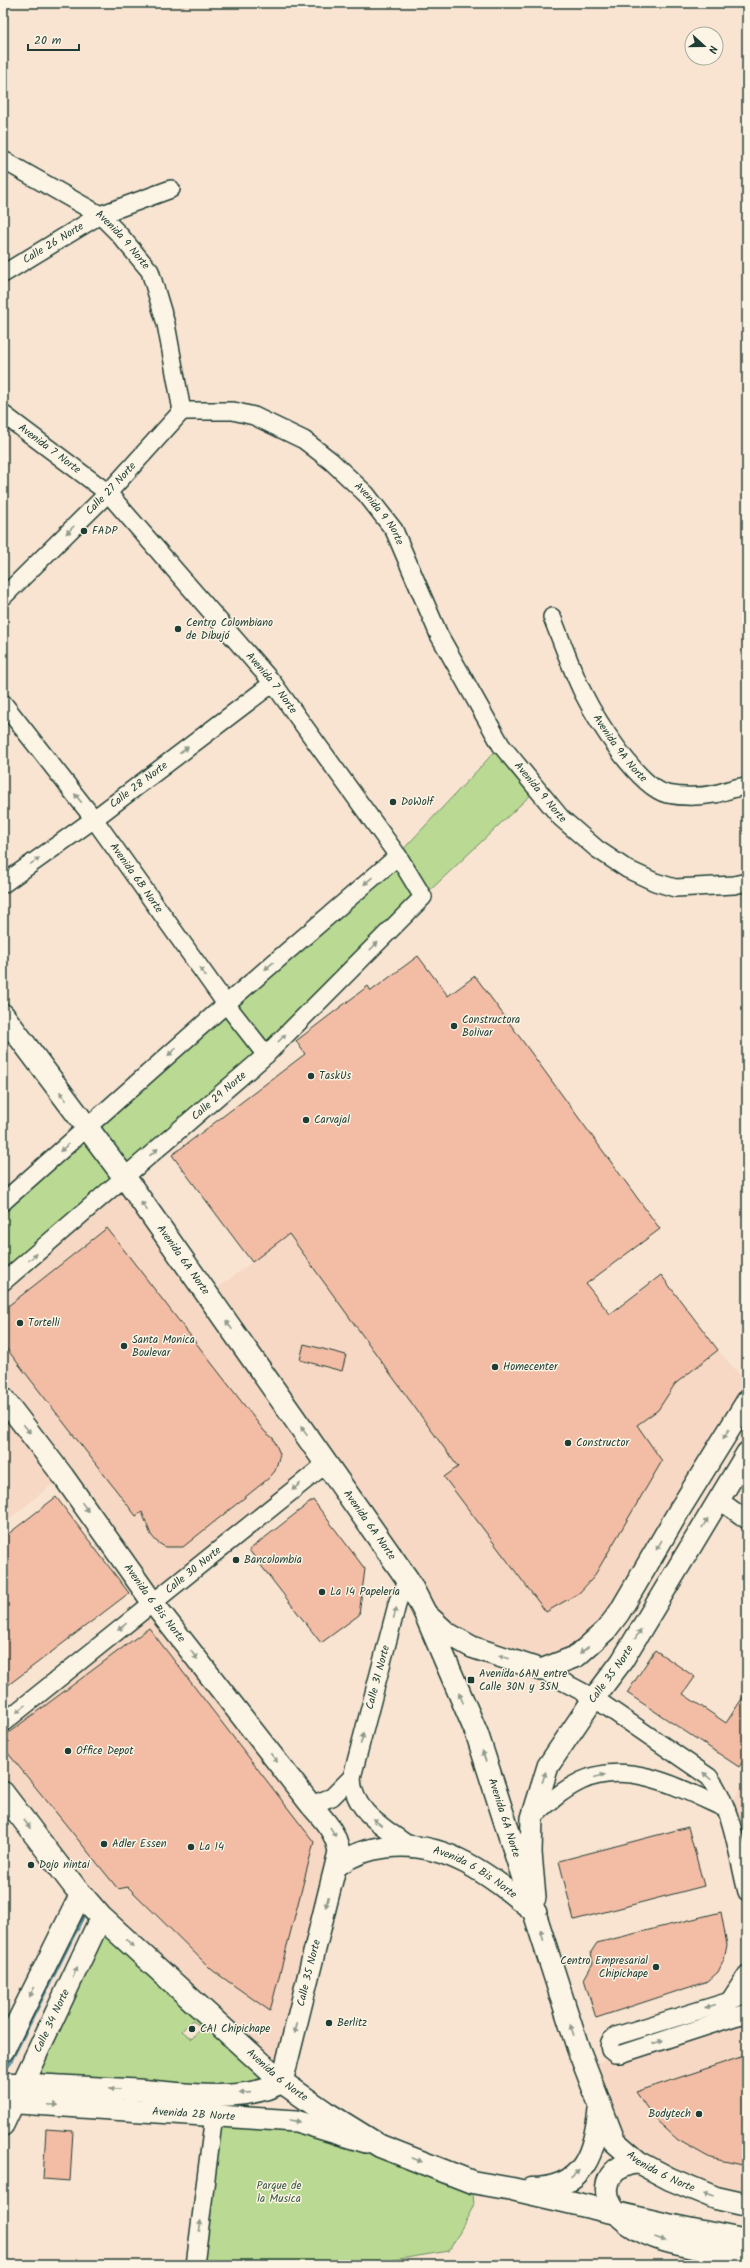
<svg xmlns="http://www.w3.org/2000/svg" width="750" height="2268" font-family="Kalam,sans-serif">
  <rect width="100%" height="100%" fill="#f9e4d2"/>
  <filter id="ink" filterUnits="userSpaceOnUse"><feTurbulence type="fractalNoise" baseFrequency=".025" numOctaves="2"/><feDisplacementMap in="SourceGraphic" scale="8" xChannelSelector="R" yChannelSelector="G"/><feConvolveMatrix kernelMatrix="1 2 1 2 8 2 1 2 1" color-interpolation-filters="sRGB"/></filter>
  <g filter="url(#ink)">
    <path fill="#f7d8c4" d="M124,1178L208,1295L333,1201L586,1284L610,1313L661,1275L718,1350L747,1383V1401L619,1613L541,1670L447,1633L327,1463L153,1603L335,1834L282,2082L101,1917L3,1793V1723L152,1603L63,1476L3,1524V1282Z
      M747,1780V1892L726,1809Z
      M747,2013V2205L638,2162L585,2067Z"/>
    <path fill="#bada93" stroke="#6c8c64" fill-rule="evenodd" d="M501,745L537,789L423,897L266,1055L3,1282V1202L397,856Z
      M95,1927L282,2082L271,2088L23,2084ZM192,2020L201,2027L192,2039L182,2031Z
      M214,2115L296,2121L472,2182L474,2205L449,2251L381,2262L378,2265H195Z"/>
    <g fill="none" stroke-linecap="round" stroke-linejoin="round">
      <path stroke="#5f92a2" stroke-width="5" d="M8,2065L82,1917"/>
    </g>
    <path fill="#f3bda5" stroke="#1f3d34" d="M418,956L448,996L475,976L660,1229L586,1284L610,1314L661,1275L718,1350L675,1384L658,1410L637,1425L662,1461L593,1578L579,1593L546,1612L444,1477L458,1467L289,1234L252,1262L172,1155L305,1054L296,1041L368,986L371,991Z
      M107,1228L265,1432L273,1438L280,1454L275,1471L269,1478L183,1547H165L157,1542L151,1535L142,1512L136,1516L3,1344V1310Z
      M304,1344L346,1355L342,1371L300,1360Z
      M56,1497L129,1593L3,1689V1538Z
      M313,1500L365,1569L359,1615L321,1643L249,1550Z
      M149,1628L314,1842L270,2011L212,1970L128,1887L118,1889L3,1747V1737Z
      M655,1650L695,1677L683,1694L726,1723L747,1691V1755L739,1767L627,1693Z
      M688,1827L704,1886L574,1920L559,1861Z
      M721,1912L727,1945L724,1960L718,1972L708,1981L596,2018L584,1979L593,1963L591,1952L597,1943Z
      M747,2055V2166L710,2158L678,2140L654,2118L636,2092Z
      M46,2129L73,2131L70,2181L43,2179Z"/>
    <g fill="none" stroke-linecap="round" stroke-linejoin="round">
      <defs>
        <g id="minor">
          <path id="s1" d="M3,160L100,215L118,233L150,271L166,324L182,411"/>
          <path id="s2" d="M3,274L100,215L171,189"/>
          <path id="s3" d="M182,411H233L254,416L304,440L331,461L366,494L394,530L439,635L501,745L561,818L597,849L627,869L655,882L675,888L734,885L747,882"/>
          <path id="s4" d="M3,414L108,493L273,683L398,856L423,897L266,1055L3,1282"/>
          <path id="s5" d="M3,597L108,493L182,411"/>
          <path id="s6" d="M552,617C562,642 571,668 583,693C596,719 638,787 667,794C682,797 699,797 715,794C726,791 736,787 747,786"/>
          <path id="s7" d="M3,703L94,819L226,1004L266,1055"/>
          <path id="s8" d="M3,884L94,819L273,683"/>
          <path d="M3,1202L226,1004L398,856"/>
          <path d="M719,1500L747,1520"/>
          <path d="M541,1670L594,1698L709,1777C732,1805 738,1857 747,1892"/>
          <path id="s9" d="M3,1723L327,1463"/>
          <path d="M311,1805L332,1797L352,1777"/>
          <path d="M532,1818C547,1804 562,1790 581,1781C630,1759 682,1789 726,1809"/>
          <path id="s10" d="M408,1845C384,1827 352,1811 352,1777L398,1601L408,1580"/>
          <path d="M747,1993L730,2001L616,2036C610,2040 608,2043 610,2050L615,2054H621L747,2013"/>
          <path d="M730,2000L747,1974"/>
          <path d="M195,2265L214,2115"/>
        </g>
        <g id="tertiary">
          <path id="s11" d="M3,1398L63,1476L153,1603L311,1805C324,1820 336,1832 339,1852L282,2082C244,2104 180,2093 137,2090C93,2088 48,2085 3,2083"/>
          <path d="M425,1613L447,1633L472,1647L541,1670L577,1656L606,1630L619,1613L680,1509L747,1401"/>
          <path id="s12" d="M338,1865C353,1854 367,1849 386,1847C446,1839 492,1877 536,1913"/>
          <path id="s13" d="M535,1898L531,1853L532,1818L548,1766L594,1698L622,1661L747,1453"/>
          <path d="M3,2051L81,1894"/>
          <path id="s14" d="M3,2102L296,2121L366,2142"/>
          <path id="s15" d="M3,2125L101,1917"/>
          <path d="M615,2212C647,2247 704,2248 747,2257"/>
        </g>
        <g id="secondary">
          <path id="s16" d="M3,1015L131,1186L408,1580L425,1613L477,1734L578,2048L614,2141L638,2162L670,2179L716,2198L747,2205"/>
          <path id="s17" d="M3,1793L74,1886L101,1917L282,2082L325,2112L380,2146L472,2182L512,2189L668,2225L747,2241"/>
          <path d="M531,2189C586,2189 594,2152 600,2107"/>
          <path d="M615,2212C598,2188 609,2165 638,2162"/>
        </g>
      </defs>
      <use href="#minor" stroke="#1f3d34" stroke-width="20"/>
      <use href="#tertiary" stroke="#1f3d34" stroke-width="24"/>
      <use href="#secondary" stroke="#1f3d34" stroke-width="25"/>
      <use href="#minor" stroke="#fcf5e5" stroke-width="17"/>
      <use href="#tertiary" stroke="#fcf5e5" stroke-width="21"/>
      <use href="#secondary" stroke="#fcf5e5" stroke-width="22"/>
    </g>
    <defs><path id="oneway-solid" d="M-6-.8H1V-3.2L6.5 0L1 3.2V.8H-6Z"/></defs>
    <g fill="#8e998c">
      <use href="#oneway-solid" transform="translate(70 530) rotate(135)"/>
      <use href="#oneway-solid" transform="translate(184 750) rotate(-37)"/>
      <use href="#oneway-solid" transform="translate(78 798) rotate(-128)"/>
      <use href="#oneway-solid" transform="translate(35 861) rotate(-35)"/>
      <use href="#oneway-solid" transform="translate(368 881) rotate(139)"/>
      <use href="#oneway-solid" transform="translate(374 946) rotate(-45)"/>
      <use href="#oneway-solid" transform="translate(269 966) rotate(139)"/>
      <use href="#oneway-solid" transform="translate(203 972) rotate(-125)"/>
      <use href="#oneway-solid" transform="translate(282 1038) rotate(-45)"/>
      <use href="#oneway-solid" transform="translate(172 1052) rotate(138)"/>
      <use href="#oneway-solid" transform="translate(63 1096) rotate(-126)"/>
      <use href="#oneway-solid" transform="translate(64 1148) rotate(138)"/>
      <use href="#oneway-solid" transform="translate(154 1152) rotate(-41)"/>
      <use href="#oneway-solid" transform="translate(144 1206) rotate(-125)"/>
      <use href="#oneway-solid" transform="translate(33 1257) rotate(-41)"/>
      <use href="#oneway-solid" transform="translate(229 1325) rotate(-125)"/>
      <use href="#oneway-solid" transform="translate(27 1429) rotate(52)"/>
      <use href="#oneway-solid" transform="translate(304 1431) rotate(-125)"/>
      <use href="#oneway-solid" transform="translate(726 1434) rotate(122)"/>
      <use href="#oneway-solid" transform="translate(296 1487) rotate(141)"/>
      <use href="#oneway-solid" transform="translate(85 1507) rotate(55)"/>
      <use href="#oneway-solid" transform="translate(705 1523) rotate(-59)"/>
      <use href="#oneway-solid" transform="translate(659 1545) rotate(120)"/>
      <use href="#oneway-solid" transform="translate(395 1613) rotate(-75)"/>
      <use href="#oneway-solid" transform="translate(122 1627) rotate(141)"/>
      <use href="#oneway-solid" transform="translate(638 1634) rotate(-59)"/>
      <use href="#oneway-solid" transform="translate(584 1650) rotate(142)"/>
      <use href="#oneway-solid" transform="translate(194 1655) rotate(52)"/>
      <use href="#oneway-solid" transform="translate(504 1657) rotate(-162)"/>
      <use href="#oneway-solid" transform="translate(461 1698) rotate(-114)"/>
      <use href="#oneway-solid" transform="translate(21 1709) rotate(141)"/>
      <use href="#oneway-solid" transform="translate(362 1739) rotate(-75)"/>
      <use href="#oneway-solid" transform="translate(484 1756) rotate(-109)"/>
      <use href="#oneway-solid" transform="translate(274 1758) rotate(52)"/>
      <use href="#oneway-solid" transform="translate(600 1776) rotate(-14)"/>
      <use href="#oneway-solid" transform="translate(707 1776) rotate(-138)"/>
      <use href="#oneway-solid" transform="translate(544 1777) rotate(-72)"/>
      <use href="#oneway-solid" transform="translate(377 1822) rotate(-143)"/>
      <use href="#oneway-solid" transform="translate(27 1824) rotate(53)"/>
      <use href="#oneway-solid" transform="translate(333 1832) rotate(59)"/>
      <use href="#oneway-solid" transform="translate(327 1902) rotate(104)"/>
      <use href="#oneway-solid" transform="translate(542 1935) rotate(-105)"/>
      <use href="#oneway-solid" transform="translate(130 1943) rotate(42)"/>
      <use href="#oneway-solid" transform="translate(75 1972) rotate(-65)"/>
      <use href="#oneway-solid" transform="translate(32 1992) rotate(116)"/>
      <use href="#oneway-solid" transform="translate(710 2007) rotate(163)"/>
      <use href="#oneway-solid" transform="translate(296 2028) rotate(104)"/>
      <use href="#oneway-solid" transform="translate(572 2030) rotate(-109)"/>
      <use href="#oneway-solid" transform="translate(658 2042) rotate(-18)"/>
      <use href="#oneway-solid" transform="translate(115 2089) rotate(-177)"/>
      <use href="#oneway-solid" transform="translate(245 2093) rotate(176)"/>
      <use href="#oneway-solid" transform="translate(53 2105) rotate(3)"/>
      <use href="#oneway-solid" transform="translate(295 2121) rotate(9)"/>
      <use href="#oneway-solid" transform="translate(417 2160) rotate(21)"/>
      <use href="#oneway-solid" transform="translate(575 2174) rotate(-41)"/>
      <use href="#oneway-solid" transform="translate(709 2195) rotate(-160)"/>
      <use href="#oneway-solid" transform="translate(200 2226) rotate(-83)"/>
      <use href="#oneway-solid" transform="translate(660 2239) rotate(20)"/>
    </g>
  </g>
  <g fill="#1f3d34" stroke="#fcf5e5" stroke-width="1.5">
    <circle cx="84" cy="531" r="4"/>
    <circle cx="178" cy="629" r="4"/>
    <circle cx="393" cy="802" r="4"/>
    <circle cx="454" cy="1026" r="4"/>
    <circle cx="311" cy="1076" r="4"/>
    <circle cx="306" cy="1120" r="4"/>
    <circle cx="20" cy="1323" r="4"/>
    <circle cx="124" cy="1346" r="4"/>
    <circle cx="495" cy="1367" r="4"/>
    <circle cx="568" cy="1443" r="4"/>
    <circle cx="236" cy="1560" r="4"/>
    <circle cx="322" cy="1592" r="4"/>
    <rect x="467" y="1676" width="8" height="8" rx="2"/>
    <circle cx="68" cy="1751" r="4"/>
    <circle cx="104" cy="1844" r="4"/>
    <circle cx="191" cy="1847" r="4"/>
    <circle cx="31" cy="1865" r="4"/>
    <circle cx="656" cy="1967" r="4"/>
    <circle cx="329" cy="2023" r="4"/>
    <circle cx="192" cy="2029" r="4"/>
    <circle cx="699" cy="2114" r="4"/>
  </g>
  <g text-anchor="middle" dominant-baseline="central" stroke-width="3" stroke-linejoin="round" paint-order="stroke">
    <g font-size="11" fill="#1f3d34" stroke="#fcf5e5">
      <text stroke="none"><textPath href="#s1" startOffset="145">Avenida 9 Norte</textPath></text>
      <text stroke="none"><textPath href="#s2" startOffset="59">Calle 26 Norte</textPath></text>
      <text stroke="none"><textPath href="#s4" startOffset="58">Avenida 7 Norte</textPath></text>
      <text stroke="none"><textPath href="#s5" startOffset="153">Calle 27 Norte</textPath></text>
      <text stroke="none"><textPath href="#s3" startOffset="234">Avenida 9 Norte</textPath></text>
      <text stroke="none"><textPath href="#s4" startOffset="382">Avenida 7 Norte</textPath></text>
      <text stroke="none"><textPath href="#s6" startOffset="149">Avenida 9A Norte</textPath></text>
      <text stroke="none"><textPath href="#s8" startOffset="168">Calle 28 Norte</textPath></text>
      <text stroke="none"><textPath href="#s3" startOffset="558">Avenida 9 Norte</textPath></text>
      <text stroke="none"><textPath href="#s7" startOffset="220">Avenida 6B Norte</textPath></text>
      <text transform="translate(219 1096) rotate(-41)">Calle 29 Norte</text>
      <text stroke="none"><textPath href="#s16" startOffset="304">Avenida 6A Norte</textPath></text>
      <text stroke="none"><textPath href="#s16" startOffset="628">Avenida 6A Norte</textPath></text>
      <text stroke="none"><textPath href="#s9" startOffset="244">Calle 30 Norte</textPath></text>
      <text stroke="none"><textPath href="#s11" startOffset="255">Avenida 6 Bis Norte</textPath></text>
      <text stroke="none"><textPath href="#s13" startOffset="246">Calle 35 Norte</textPath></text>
      <text stroke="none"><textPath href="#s10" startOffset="195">Calle 31 Norte</textPath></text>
      <text stroke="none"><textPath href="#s16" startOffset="952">Avenida 6A Norte</textPath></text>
      <text stroke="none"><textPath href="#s12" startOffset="147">Avenida 6 Bis Norte</textPath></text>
      <text transform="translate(309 1973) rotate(-76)">Calle 35 Norte</text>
      <text stroke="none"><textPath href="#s15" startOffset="115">Calle 34 Norte</textPath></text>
      <text stroke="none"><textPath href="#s17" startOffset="395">Avenida 6 Norte</textPath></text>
      <text stroke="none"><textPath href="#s14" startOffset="191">Avenida 2B Norte</textPath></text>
      <text stroke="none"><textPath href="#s16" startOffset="1350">Avenida 6 Norte</textPath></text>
    </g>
    <g font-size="11" fill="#1f3d34" stroke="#fcf5e5" text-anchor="start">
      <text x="92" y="531">FADP</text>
      <text x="186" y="623">Centro Colombiano<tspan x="186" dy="13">de Dibujó</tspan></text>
      <text x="401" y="802">DoWolf</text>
      <text x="462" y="1020">Constructora<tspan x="462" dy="13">Bolivar</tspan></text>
      <text x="319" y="1076">TaskUs</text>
      <text x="314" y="1120">Carvajal</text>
      <text x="28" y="1323">Tortelli</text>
      <text x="132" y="1340">Santa Monica<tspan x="132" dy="13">Boulevar</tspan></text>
      <text x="503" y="1367">Homecenter</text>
      <text x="576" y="1443">Constructor</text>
      <text x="244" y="1560">Bancolombia</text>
      <text x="330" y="1592">La 14 Papeleria</text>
      <text x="479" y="1674">Avenida 6AN entre<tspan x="479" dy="13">Calle 30N y 35N</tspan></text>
      <text x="76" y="1751">Office Depot</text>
      <text x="112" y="1844">Adler Essen</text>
      <text x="199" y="1847">La 14</text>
      <text x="39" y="1865">Dojo nintai</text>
      <text x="648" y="1961" text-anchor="end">Centro Empresarial<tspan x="648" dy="13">Chipichape</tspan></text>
      <text x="337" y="2023">Berlitz</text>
      <text x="200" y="2029">CAI Chipichape</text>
      <text x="691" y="2114" text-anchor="end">Bodytech</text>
    </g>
    <g font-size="11" fill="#3e5c47" stroke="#fcf5e5">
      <text x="279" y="2186">Parque de<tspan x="279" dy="13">la Musica</tspan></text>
    </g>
  </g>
  <rect width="750" height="2268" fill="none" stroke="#fcf5e5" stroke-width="16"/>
  <rect x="8" y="8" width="734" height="2252" fill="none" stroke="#1f3d34" stroke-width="1.5" filter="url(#ink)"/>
  <g transform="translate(704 46) rotate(111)"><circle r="19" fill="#fcf5e5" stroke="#a4ab9e"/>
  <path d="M0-3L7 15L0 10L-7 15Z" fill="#1f3d34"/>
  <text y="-6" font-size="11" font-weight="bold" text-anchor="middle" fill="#1f3d34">N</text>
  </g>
  <path d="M28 44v6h51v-6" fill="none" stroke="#1f3d34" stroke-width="2"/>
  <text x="34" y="44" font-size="12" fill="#1f3d34" stroke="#fcf5e5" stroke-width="3" paint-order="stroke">20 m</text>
</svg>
